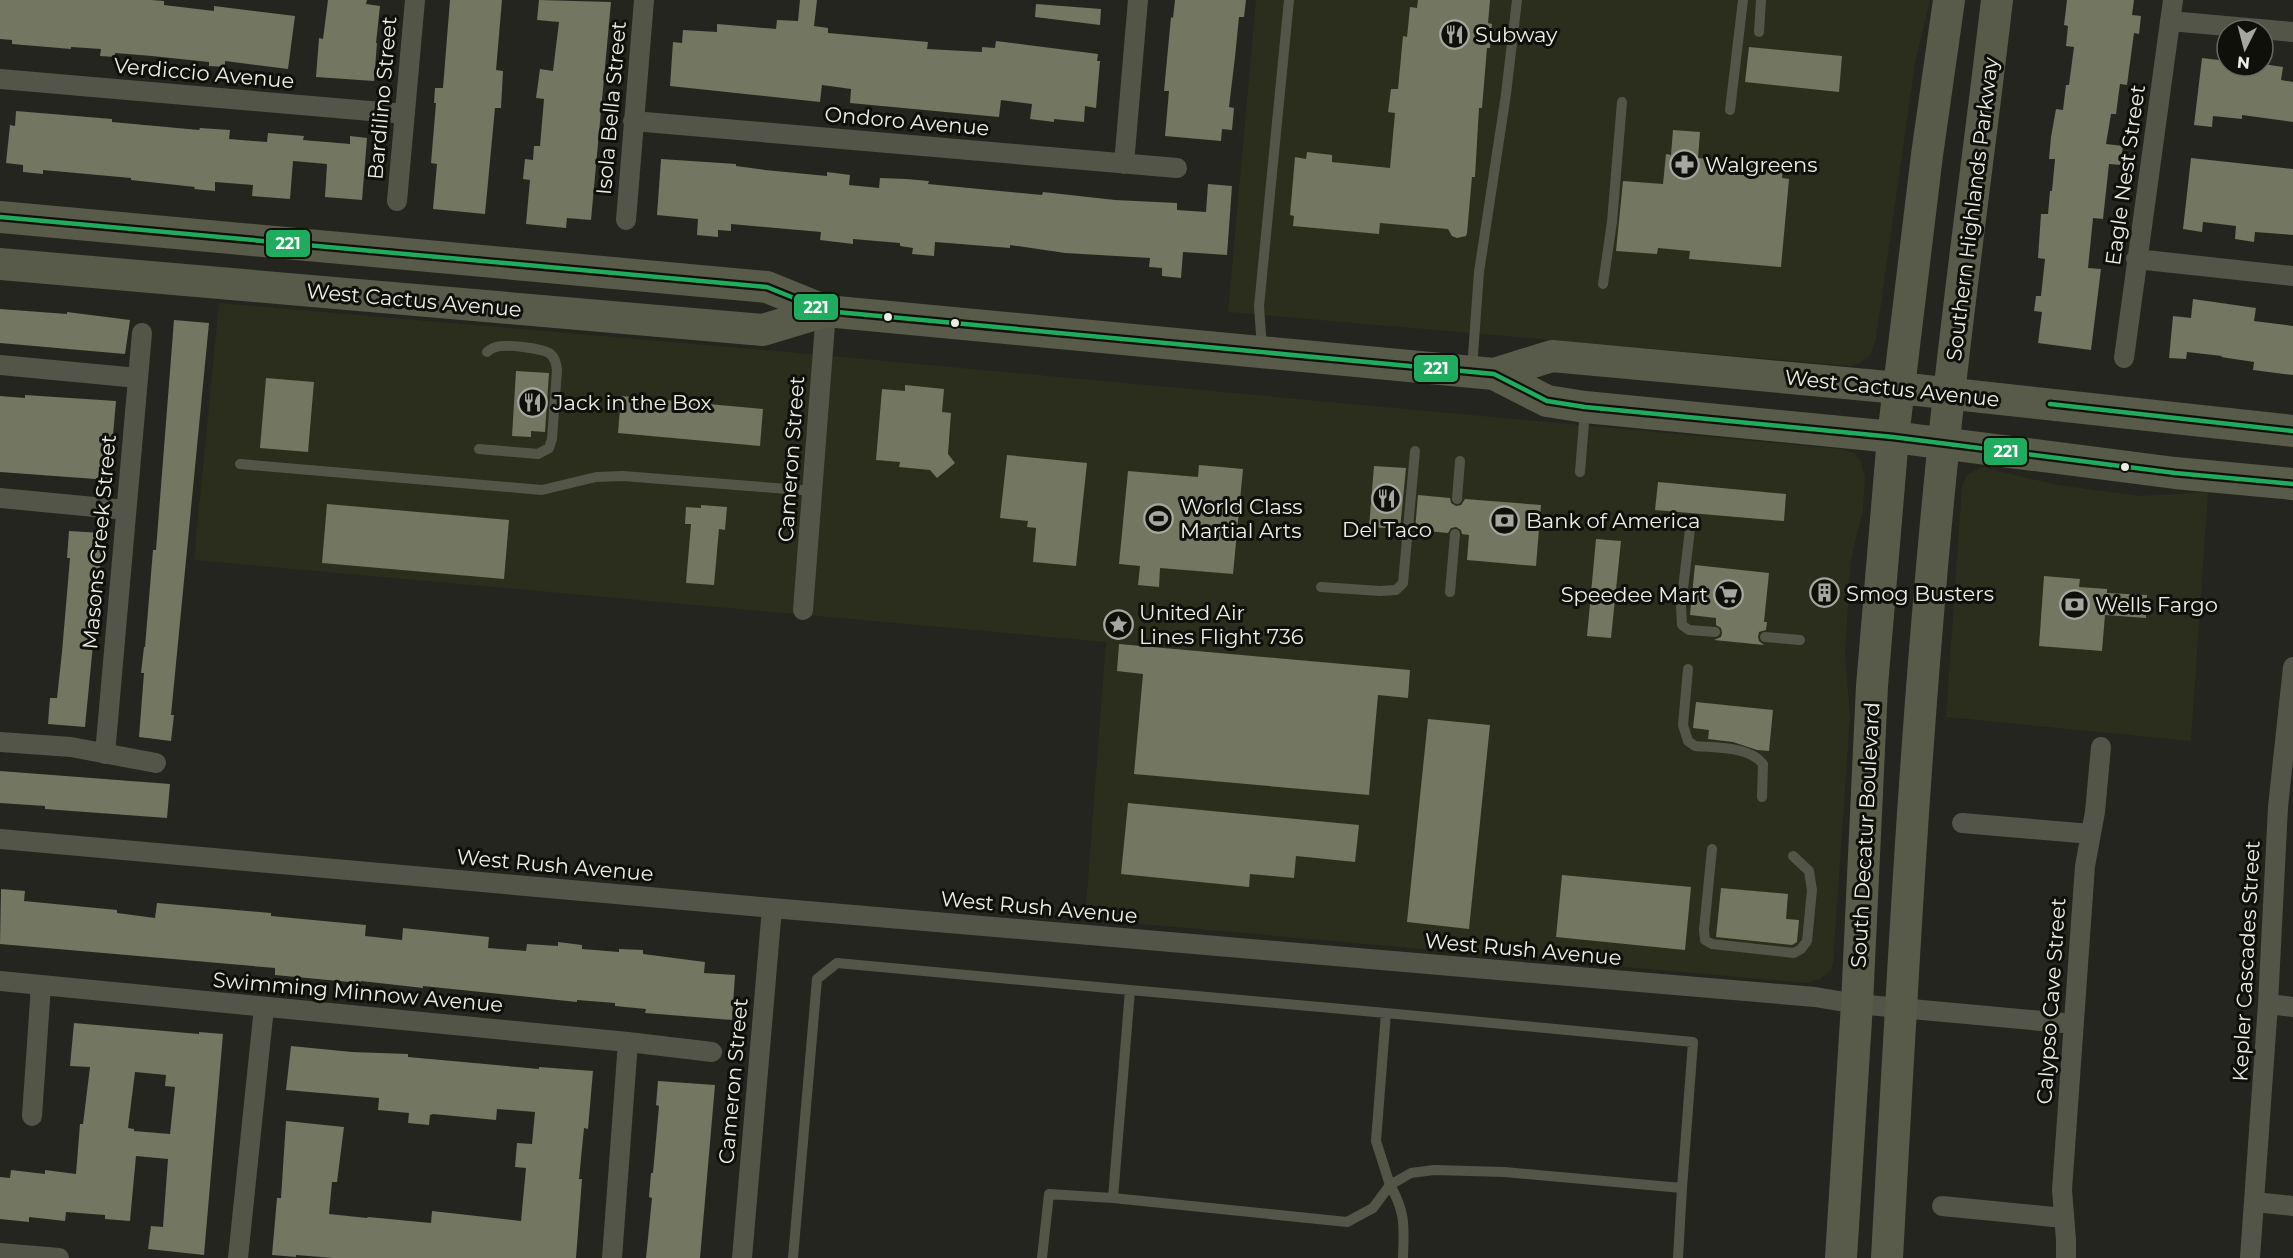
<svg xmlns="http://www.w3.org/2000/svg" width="2293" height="1258" font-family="Montserrat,sans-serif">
  <rect width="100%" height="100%" fill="#24251e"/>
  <path fill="#2b2e1c" d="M1256,0H1930L1915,63L1876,339L1870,355L1860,363L1851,366L1228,312Z
    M219,303L777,351L1841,449L1854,453L1861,461L1865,477L1863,510L1851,560L1845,653L1850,717L1833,963L1831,970L1820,979L1806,983L1085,919L1106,642L194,560Z
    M1981,467L2058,485L2139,496L2208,492L2191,741L1946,717L1962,487L1967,475Z"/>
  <path fill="#737660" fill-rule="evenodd" d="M0,0H151L164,1V5L214,11V6L295,16L288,69L225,61V67L209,66V62L152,56L115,53V57L100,56L101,49L71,47V49L12,44V40L0,39Z
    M328,0H367L366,4L380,6L376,43H377L374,81L316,77L319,38L323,39Z
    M450,0H502L496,70L503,71L501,108H495L485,214L433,209L437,164L431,163L436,103H434L435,88H443Z
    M539,0L611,2L591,220L567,218L566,228L526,224L530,180L523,179L525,159L533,160L534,146H540L544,99L536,98L540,69L553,71L559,22L537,20Z
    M800,0H817L814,26L828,28V33L928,42L927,49L982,52V47L995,48L996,41L1098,54L1097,61H1100L1096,108L1085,106L1084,122L1054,119V122L1030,119L1032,104L1001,100L999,117L850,103L851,89L822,85L820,102L670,86L673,42L682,43L683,30L717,32V24L776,29L777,20L798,21Z
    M1175,0H1246L1244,17H1239L1235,57L1229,107L1234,108L1232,130L1222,129L1221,141L1165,136L1169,91H1164L1171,17L1173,18Z
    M1418,0H1490L1488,23L1492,24L1490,48H1487L1482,108H1479L1475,177H1472L1467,233L1466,236L1457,238L1452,236L1448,229L1380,223L1379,234L1293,226L1294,216L1290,215L1295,157L1306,159L1307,152L1332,155V162L1390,168L1395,113L1388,112L1391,89H1398L1403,36L1407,37L1410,7L1417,8Z
    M2067,0H2134L2132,15L2141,16L2139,34L2134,33L2127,85L2120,84L2116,114H2111L2106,144L2123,146L2121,165L2109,164L2103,219L2093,218L2088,268L2101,269L2091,350L2038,343L2042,312L2034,311L2036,296H2041L2045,259L2038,258L2041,214H2048L2050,191H2052L2055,159H2049L2051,137L2056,109L2063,110L2066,85H2069L2074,47L2066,46L2068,26L2064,25Z
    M1036,4L1101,9L1100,25L1035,17Z
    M1749,47L1842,56L1839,92L1745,82Z
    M2202,58L2227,61V66L2263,64L2283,67L2281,80L2293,82V122L2242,115V119L2213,116L2212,127L2194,125Z
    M16,111L112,119V122L199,130L200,128L230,130L229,139L267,142L268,133L304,136L303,140L350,144V136L367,138L362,200L325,197L327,164L293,161L290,199L252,196L253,185L215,182V191L194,189L195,187L131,180V178L43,170V174L23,172V165L6,163L10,125L15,126Z
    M1673,130L1700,132L1698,158L1783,165L1782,178L1789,179L1781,267L1689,259L1690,251L1658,248L1657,254L1616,251L1623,181L1663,184L1666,154L1671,155Z
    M2191,158L2293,169V235L2255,232L2254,242L2235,239L2236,226L2203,222L2202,232L2183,229Z
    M661,159L736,164V166L765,170L827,176V172L850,175L849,185L879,188L880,178L906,179L929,181L928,184L1042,195L1043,192L1115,200L1177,203V210L1206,212L1208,184L1232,186L1227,255L1183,252L1181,278L1162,276V268L1149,267L1150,258L1065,253L1010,245V248L935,242L934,256L912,254L913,248L900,246V243L853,239V244L820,240L821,232L731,224V231L718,230V237L697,235L698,219L657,215Z
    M2193,299L2256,308L2254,321L2293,326V375L2253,370L2254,362L2221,357L2222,356L2187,352L2186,359L2169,358L2173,316L2191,318Z
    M0,309L67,314V312L130,320L125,354L0,343Z
    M174,320L209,323L171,715H174L171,741L139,737L144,673H141L144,647H145L153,550H156Z
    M516,371L549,373L545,432L531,431V437L512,436Z
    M266,378L314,382L308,452L260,448Z
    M905,385L944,389L942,412L951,413L948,454L955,463L937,478L930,470L899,467L900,462L876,460L882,389L905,391Z
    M25,395L116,401L109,480L0,472V396L25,398Z
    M621,396L763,409L760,446L618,433Z
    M1007,455L1087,463L1076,566L1033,562L1036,528L1027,527L1028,521L1000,518Z
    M1199,465L1243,469L1233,574L1160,568L1159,587L1138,585L1140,566L1119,564L1128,471L1198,477Z
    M1374,466L1406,468L1400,529L1369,527Z
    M1658,482L1786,494L1784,521L1655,510Z
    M1418,495L1450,498L1451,503L1456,506L1461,505L1465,499L1541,505L1536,566L1467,560L1469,535L1462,534L1461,530L1456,527L1451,528L1448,533L1415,530Z
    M327,504L509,520L504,579L322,563Z
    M701,505L727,507L725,530L719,529L714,585L686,583L691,524H685L686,507L701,508Z
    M69,531L102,533L97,624H95L85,727L48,724L50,698H57L62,652L70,558H67Z
    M1596,539L1621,541L1611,638L1587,636Z
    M1695,565L1769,573L1764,622H1767L1766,630L1759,632L1758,637L1759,641L1764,645L1714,640L1721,637L1722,633L1721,628L1716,625V618L1690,615Z
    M2044,576L2080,579L2079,587L2107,589V593L2147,595L2146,618L2105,615L2102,651L2039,646Z
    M1119,644L1410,670L1408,698L1378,695L1369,795L1134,774L1143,674L1117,671Z
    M1696,702L1773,710L1769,751L1757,750L1733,742L1708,739L1709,730L1693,728Z
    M1428,719L1490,725L1469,929L1407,922Z
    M0,771L170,784L167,818L45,809V806L0,803Z
    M1128,803L1359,825L1355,862L1296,856L1294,878L1250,874L1249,887L1121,874Z
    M1562,875L1691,887L1685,950L1556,937Z
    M1721,888L1788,894L1786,919L1799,920L1797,942L1792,945L1716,937Z
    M1,889L25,891L24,901L117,910V913L155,918L157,903L271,913V916L366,925L365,936L402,940L403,928L489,937L488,948L526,951L527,944L558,946V942L582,945V949L619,952V949L643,950V954L705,962L704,973L735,975L732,1020L645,1013L646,1009L615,1006V1003L577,1000V1002L423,986V988L361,981L360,983L275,975V968L0,944Z
    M74,1023L199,1034V1032L223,1034L204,1255L148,1249L151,1226L163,1227L168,1159L136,1156L130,1221L105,1219V1215L66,1212L65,1221L29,1217V1222L0,1219V1177L10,1178L11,1170L45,1174V1170L76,1174L80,1124H83L90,1067L70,1066ZM135,1072L166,1075L165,1086L175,1087L170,1134L134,1131V1129L128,1128Z
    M291,1046L352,1052L408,1054V1057L539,1069V1067L593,1071L588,1129L584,1128L579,1179H582L576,1258H333L296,1255V1257L272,1255L277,1198H281L286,1121L344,1127L337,1182H332L329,1214L367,1218L368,1217L431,1223L432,1211L521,1221L526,1168L515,1167L517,1143L532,1144L535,1112L497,1109L496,1120L433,1114L430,1115L429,1125L408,1123L409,1113L378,1110L379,1098L286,1090Z
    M658,1081L715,1085L700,1258H646L652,1198L649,1197L651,1173H653L659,1106L656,1105Z"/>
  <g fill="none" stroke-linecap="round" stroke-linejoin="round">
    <path stroke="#535548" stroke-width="10" d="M1759,32L1761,0
      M1730,110L1743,0
      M1603,284L1612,222L1622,102
      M1262,349L1259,306L1289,0
      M1472,369L1479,272L1506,94L1517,0
      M479,449L538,454L549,448L552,439L557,370C556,363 555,357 549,353C541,348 505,344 496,347C492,348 490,349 487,352
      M240,464L542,490L596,477L623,476L813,491
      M1580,472L1585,410
      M1457,499L1460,461
      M1690,529L1681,606L1682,625L1689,630L1715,632
      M1321,587L1380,591L1396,590L1403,583L1415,451
      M1450,592L1455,534
      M1765,637L1800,640
      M1688,669L1683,725L1688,741L1695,746C1716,748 1749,746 1763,764L1762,797
      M1712,849L1704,930L1705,940L1712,944L1794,953L1801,949L1807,941L1812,890L1809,871L1793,856
      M1386,1013L1130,990L1113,1198L1347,1222L1373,1208L1390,1185L1376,1141L1386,1013L1693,1042L1682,1188
      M793,1258L817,979L837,963L1130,990
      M1042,1258L1049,1194L1113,1198
      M1403,1258C1404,1227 1406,1213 1390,1185L1411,1173L1434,1170L1504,1172L1682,1188L1678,1258"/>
    <path stroke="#535548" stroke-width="20" d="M2170,21L2293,32
      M0,79L405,114
      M633,121L1177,168
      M1124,164L1138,0
      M397,201L415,0
      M626,220L644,0
      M2136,259L2293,276
      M2124,358L2173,0
      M0,365L138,378
      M0,498L126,510
      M803,610L826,311
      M0,742L71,747L156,763
      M105,754L142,333
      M1962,823L2091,834
      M0,839L772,908L1815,997L1857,1004L2074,1024
      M0,981L628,1042L712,1052
      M2268,1004L2293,1007
      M32,1116L41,985
      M2255,1202L2293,1206
      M1942,1206L2064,1218
      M0,1253L59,1258
      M238,1258L264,1007
      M612,1258L628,1042
      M742,1258L772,908
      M2066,1258V1240L2062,1190L2085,866L2095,812L2101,747
      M2250,1258L2268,1004L2278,807L2293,667"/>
    <path stroke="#585b49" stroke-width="32" d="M0,217L767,287L826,311L1494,374L1547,401L1585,407L1893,437L2175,473L2293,484
      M0,264L763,330L826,311
      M1494,374L1552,356L1899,388L2293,431
      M1841,1258L1857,1004L1872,686L1893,437L1927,155L1949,0
      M1887,1258C1902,986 1916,713 1944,441C1959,294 1980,147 1997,0"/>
    <defs>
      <path id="bus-1" d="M0,217L767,287L826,311L1494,374L1547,401L1585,407L1893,437L2175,473L2293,484
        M2050,404L2293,431"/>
    </defs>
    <use href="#bus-1" stroke="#0f100a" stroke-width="9"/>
    <use href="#bus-1" stroke="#20ac5e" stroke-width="4.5"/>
  </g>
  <defs>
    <symbol id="restaurant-ring" viewBox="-11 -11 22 22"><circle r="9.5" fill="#0f100a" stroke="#a6a89f" stroke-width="1.5"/><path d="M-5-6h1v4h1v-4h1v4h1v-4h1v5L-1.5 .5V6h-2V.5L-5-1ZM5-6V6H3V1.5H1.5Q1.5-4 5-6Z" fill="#a6a89f"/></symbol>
    <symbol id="pharmacy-ring" viewBox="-11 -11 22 22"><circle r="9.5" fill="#0f100a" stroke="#a6a89f" stroke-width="1.5"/><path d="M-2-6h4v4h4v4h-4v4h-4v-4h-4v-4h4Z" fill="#a6a89f"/></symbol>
    <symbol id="stadium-ring" viewBox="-11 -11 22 22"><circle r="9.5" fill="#0f100a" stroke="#a6a89f" stroke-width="1.5"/><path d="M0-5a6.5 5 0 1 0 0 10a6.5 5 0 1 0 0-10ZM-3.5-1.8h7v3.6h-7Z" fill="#a6a89f"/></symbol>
    <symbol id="bank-ring" viewBox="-11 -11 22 22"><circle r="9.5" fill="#0f100a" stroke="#a6a89f" stroke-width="1.5"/><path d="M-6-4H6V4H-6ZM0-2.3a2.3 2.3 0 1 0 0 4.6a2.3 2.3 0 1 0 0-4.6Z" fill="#a6a89f"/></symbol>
    <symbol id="building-ring" viewBox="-11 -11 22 22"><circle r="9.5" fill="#0f100a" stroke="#a6a89f" stroke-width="1.5"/><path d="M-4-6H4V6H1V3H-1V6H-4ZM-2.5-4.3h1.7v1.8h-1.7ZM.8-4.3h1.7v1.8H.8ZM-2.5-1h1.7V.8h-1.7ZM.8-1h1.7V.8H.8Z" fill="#a6a89f"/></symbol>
    <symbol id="supermarket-ring" viewBox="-11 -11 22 22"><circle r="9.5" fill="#0f100a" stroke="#a6a89f" stroke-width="1.5"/><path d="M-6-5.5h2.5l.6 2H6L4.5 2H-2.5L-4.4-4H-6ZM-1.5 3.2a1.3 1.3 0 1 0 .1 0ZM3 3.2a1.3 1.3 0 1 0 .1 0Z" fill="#a6a89f"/></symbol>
    <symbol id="sight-ring" viewBox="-11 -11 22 22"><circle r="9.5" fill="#0f100a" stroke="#a6a89f" stroke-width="1.5"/><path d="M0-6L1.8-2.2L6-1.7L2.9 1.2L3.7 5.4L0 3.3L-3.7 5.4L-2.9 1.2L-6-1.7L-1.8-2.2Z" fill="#a6a89f"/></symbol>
  </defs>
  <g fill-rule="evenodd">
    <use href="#restaurant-ring" x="1438" y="18" width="33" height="33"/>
    <use href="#pharmacy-ring" x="1668" y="148" width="33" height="33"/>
    <use href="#restaurant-ring" x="516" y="386" width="33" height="33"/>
    <use href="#restaurant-ring" x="1370" y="482" width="33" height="33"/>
    <use href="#stadium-ring" x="1142" y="502" width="33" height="33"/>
    <use href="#bank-ring" x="1488" y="504" width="33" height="33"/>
    <use href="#building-ring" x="1808" y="576" width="33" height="33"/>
    <use href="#supermarket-ring" x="1712" y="578" width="33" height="33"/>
    <use href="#bank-ring" x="2058" y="588" width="33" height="33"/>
    <use href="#sight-ring" x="1102" y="608" width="33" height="33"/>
  </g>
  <g fill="#eceee5" stroke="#0f100a" stroke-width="2">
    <circle cx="888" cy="317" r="5"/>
    <circle cx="955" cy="323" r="5"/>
    <circle cx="2125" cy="467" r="5"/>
  </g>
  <g text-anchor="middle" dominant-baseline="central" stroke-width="6" stroke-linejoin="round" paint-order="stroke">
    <g font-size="21" fill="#eceee5" stroke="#0f100a" text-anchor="start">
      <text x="1475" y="34">Subway</text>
      <text x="1705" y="164">Walgreens</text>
      <text x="553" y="402">Jack in the Box</text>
      <text x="1180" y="506">World Class<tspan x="1180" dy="24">Martial Arts</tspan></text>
      <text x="1526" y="520">Bank of America</text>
      <text x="1387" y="529" text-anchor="middle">Del Taco</text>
      <text x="1846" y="593">Smog Busters</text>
      <text x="1708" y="594" text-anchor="end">Speedee Mart</text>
      <text x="2095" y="604">Wells Fargo</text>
      <text x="1139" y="612">United Air<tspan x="1139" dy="24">Lines Flight 736</tspan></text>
    </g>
    <g font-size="21" fill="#eceee5" stroke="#0f100a">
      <text transform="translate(204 73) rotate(5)">Verdiccio Avenue</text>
      <text transform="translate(382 98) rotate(-85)">Bardilino Street</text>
      <text transform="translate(611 108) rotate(-85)">Isola Bella Street</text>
      <text transform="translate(907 121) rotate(5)">Ondoro Avenue</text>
      <text transform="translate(2125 175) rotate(-82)">Eagle Nest Street</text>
      <text transform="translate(1972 209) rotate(-83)">Southern Highlands Parkway</text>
      <text transform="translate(414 300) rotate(5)">West Cactus Avenue</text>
      <text transform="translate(1892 388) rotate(6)">West Cactus Avenue</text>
      <text transform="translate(791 459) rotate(-86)">Cameron Street</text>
      <text transform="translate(99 542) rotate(-85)">Masons Creek Street</text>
      <text transform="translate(1865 835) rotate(-87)">South Decatur Boulevard</text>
      <text transform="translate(555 865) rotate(5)">West Rush Avenue</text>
      <text transform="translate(1039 907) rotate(5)">West Rush Avenue</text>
      <text transform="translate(1523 949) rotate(5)">West Rush Avenue</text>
      <text transform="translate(2246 961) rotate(-87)">Kepler Cascades Street</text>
      <text transform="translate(358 992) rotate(5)">Swimming Minnow Avenue</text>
      <text transform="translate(2051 1001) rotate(-86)">Calypso Cave Street</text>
      <text transform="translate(733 1081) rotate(-85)">Cameron Street</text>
    </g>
  </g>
  <g stroke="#0f100a" stroke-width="2">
    <rect x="265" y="229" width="46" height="29" rx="6" fill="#20ac5e"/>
    <rect x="793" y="293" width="46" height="28" rx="6" fill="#20ac5e"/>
    <rect x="1413" y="354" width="46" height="29" rx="6" fill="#20ac5e"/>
    <rect x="1983" y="437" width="45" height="29" rx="6" fill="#20ac5e"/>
  </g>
  <g font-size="16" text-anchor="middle" font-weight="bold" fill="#fff">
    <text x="288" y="249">221</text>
    <text x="816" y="313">221</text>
    <text x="1436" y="374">221</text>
    <text x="2006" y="457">221</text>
  </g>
  <g transform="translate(2245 48) rotate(186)"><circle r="28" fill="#0f100a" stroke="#676962" stroke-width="1.5"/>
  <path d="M0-4.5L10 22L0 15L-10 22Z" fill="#a6a89f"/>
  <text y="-9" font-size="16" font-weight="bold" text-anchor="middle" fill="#eceee5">N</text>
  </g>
</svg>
